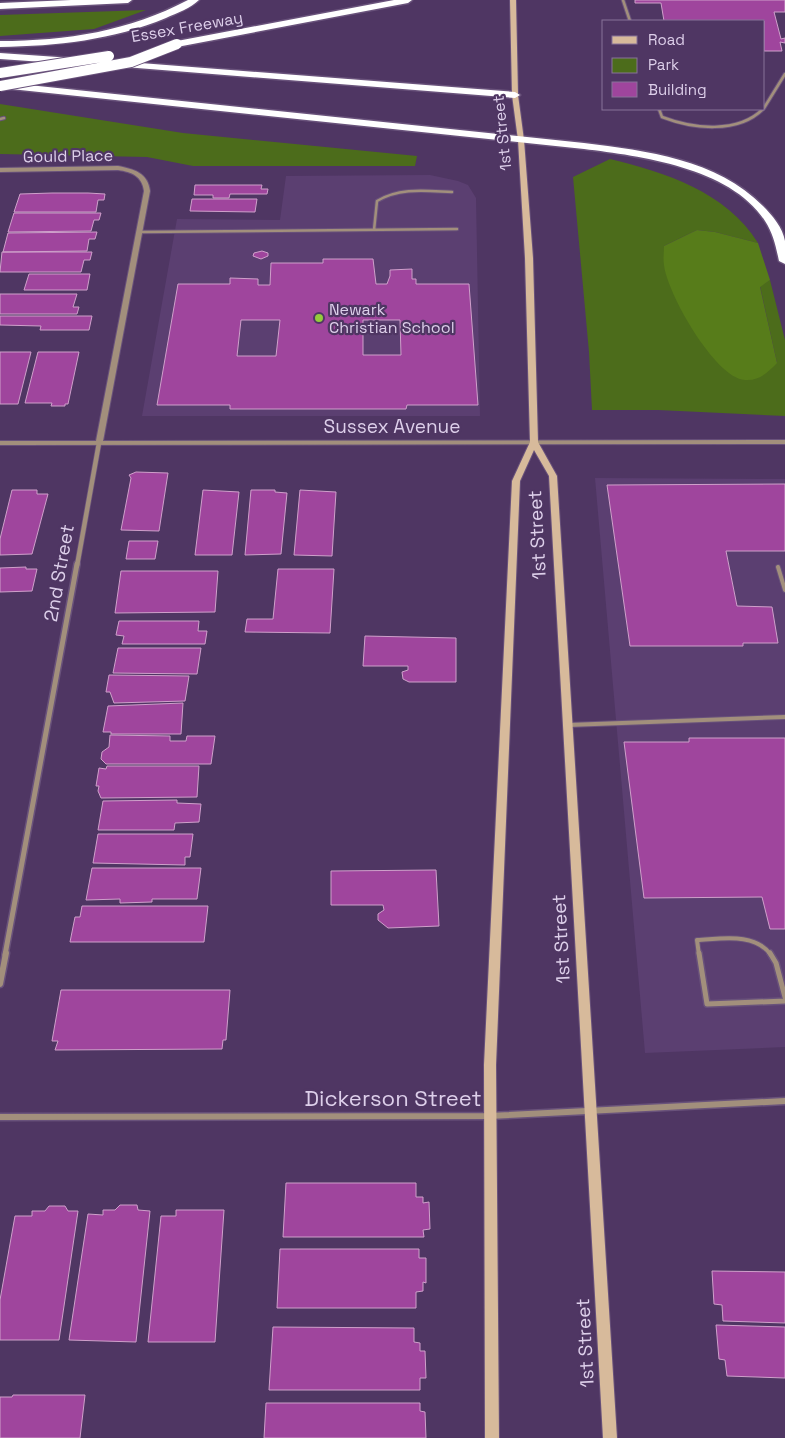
<svg xmlns="http://www.w3.org/2000/svg" width="785" height="1438" font-family="'Space Grotesk',sans-serif">
  <rect width="100%" height="100%" fill="#4f3663"/>
  <path fill="#5b3f71" d="M430,175L458,181L468,185L476,198L480,416H142L177,219L280,220L286,176Z
    M595,478L785,479V1047L645,1053Z"/>
  <path fill="#4c6c1b" d="M146,10L94,29L0,36V15Z
    M0,104L183,133L417,156L415,166H193L147,157L0,154Z
    M610,159C664,172 727,192 758,243L715,232L697,230L664,246L777,363L760,286L770,280L785,340V416L658,410H592L589,352L573,177Z"/>
  <path fill="#577c1a" d="M697,230L715,232L758,243L770,280L760,287L777,363C768,372 760,381 745,380C715,378 667,293 664,265C663,259 664,252 664,246Z"/>
  <path fill="#9f459d" stroke="#cfa0cb" fill-rule="evenodd" d="M635,0H785V12H774L781,39L785,38V43L780,42L782,51H764V21H664L661,3H635Z
    M195,185H262L261,189H268L267,194H230L229,198H213V195H194Z
    M52,193H88L105,194L104,200H98L96,212H14L20,194Z
    M192,199H257L255,212L190,211Z
    M14,213H101L99,220H94L91,231L8,232Z
    M97,232L95,239H89L87,251L3,252L8,233Z
    M262,251L268,253V256L261,259L253,256L254,253Z
    M2,252H92L90,260H84L81,272H0Z
    M323,259H373L376,284H387L390,276V270L412,269V279H416V284H469L478,405H407L406,409H230V405H157L178,284H230V278L258,279V285H270L271,263H323ZM241,320H280L276,356H237ZM363,320H400L401,355H363Z
    M29,274H90L87,290H24Z
    M0,294H77L73,307H79L77,314H0Z
    M0,316H92L89,330H40L41,326L0,325Z
    M0,352H31L18,404H0Z
    M38,352H79L68,404H65V406H51L52,403H25Z
    M136,472L168,473L159,531L121,530L131,478L129,475Z
    M785,484V551H726L737,606L772,607L778,643H743V646H630L607,485Z
    M12,490H37V494H48L32,554L0,555V539Z
    M203,490L239,492L232,555H195Z
    M251,490H275V492L287,493L281,554L245,555Z
    M300,490L336,492L332,556L294,555Z
    M129,541H158L155,559H126Z
    M26,567V569H37L32,591L0,592V568Z
    M278,569H334L330,633L245,632L247,619H273Z
    M121,571H218L215,612L115,613Z
    M119,621H199L198,631H207L205,644H122L124,636L116,635Z
    M365,636L456,638V682H409L403,679L402,672L408,670V666H363Z
    M118,648H201L197,674L113,673Z
    M109,675L189,676L185,701L114,703L110,692H106Z
    M183,703L181,734H111V732H103L108,706Z
    M110,735L170,736V741H186L187,736H215L211,764H106L101,759L102,752L109,747Z
    M689,738H785V929H770L762,897L644,898L624,742H689Z
    M107,766H199L197,797L101,798L98,791L99,786H96L99,768L106,769Z
    M177,800V803L201,804L199,822L175,823L174,830H98L103,801Z
    M98,834H193L190,857H185V865L93,863Z
    M92,868H201L197,899H152V902L120,903V899L86,900Z
    M436,870L439,926L388,928L378,920V914L384,910L383,905H331V871Z
    M82,906H208L204,942H70L75,917H80Z
    M61,990H230L226,1040H223L222,1049L55,1050L58,1041H52Z
    M286,1183H416V1197H423V1203L429,1202L430,1229L423,1230L424,1237H283Z
    M120,1205H137L138,1210L150,1211L136,1342L69,1340L88,1214L103,1215V1210H115Z
    M49,1206H65L68,1211H78L59,1340H0V1300L15,1216H32V1211H45Z
    M176,1210H224L215,1342H148L161,1216H176Z
    M280,1249H419V1258H426V1283L423,1282V1291L416,1292V1308H277Z
    M712,1271L785,1272V1323L723,1321L722,1305L714,1304Z
    M716,1325L785,1327V1378L727,1376L725,1360L719,1359Z
    M273,1327L414,1328V1342L420,1343V1351H425L426,1378H420V1390H269Z
    M13,1395H85L80,1438H0V1397H12Z
    M266,1403H420V1411L425,1412L426,1438H264Z"/>
  <g fill="none" stroke-linecap="round" stroke-linejoin="round">
    <defs>
      <path id="service-far2" d="M623,0L630,21
        M764,108L785,74
        M659,109L662,117C693,129 738,134 763,109
        M0,119L4,118
        M374,230L377,201C400,187 427,191 452,192
        M139,232L457,229"/>
      <path id="service-far1" d="M778,567L785,590
        M568,725L785,717
        M699,955L697,940C721,939 755,932 771,955"/>
      <path id="service" d="M699,953L707,1004L785,1001
        M770,953L776,963L785,997"/>
      <path id="minor-far2" d="M77,566L99,443"/>
      <path id="minor-far1" d="M5,955L77,564"/>
      <path id="minor" d="M0,984L6,953
        M0,1117L489,1116L785,1101"/>
      <path id="tertiary" d="M118,166C134,169 148,173 150,191L103,441L785,440V444L0,445V441H96L144,191C142,176 132,172 118,170L0,172V168Z"/>
      <path id="secondary" d="M510,0H516L518,95L524,140L533,258L538,442L557,476L617,1438H603L549,476L534,450L520,481L496,1065L499,1438H485L484,1065L512,481L530,442L525,258L518,140L512,95Z"/>
      <path id="motorway" d="M71,0H132L128,3L0,9V3Z
        M188,0H199C191,8 177,13 166,18C113,40 57,46 0,47V41C67,41 129,31 188,0Z
        M394,0H412L408,3L177,47L172,44L177,41Z
        M0,53L72,58L77,61L72,64L0,59Z
        M115,61L515,92L520,95L515,98L112,66V62Z
        M0,82L584,143C647,151 717,159 763,206C772,215 783,228 785,241C785,249 785,257 785,264L779,261C776,247 773,233 765,221C731,168 641,156 584,149L1,88Z"/>
    </defs>
    <use href="#service-far2" stroke="#69527b" stroke-width="4.5"/>
    <use href="#service-far1" stroke="#69527b" stroke-width="6"/>
    <use href="#service" stroke="#69527b" stroke-width="8"/>
    <use href="#minor-far2" stroke="#69527b" stroke-width="6"/>
    <use href="#minor-far1" stroke="#69527b" stroke-width="8"/>
    <use href="#minor" stroke="#69527b" stroke-width="9"/>
    <use href="#tertiary" stroke="#69527b" stroke-width="2"/>
    <use href="#secondary" stroke="#69527b" stroke-width="2"/>
    <use href="#motorway" stroke="#69527b" stroke-width="3"/>
    <use href="#service-far2" stroke="#a28f7c" stroke-width="2.5"/>
    <use href="#service-far1" stroke="#a28f7c" stroke-width="4"/>
    <use href="#service" stroke="#a28f7c" stroke-width="5"/>
    <use href="#minor-far2" stroke="#a28f7c" stroke-width="4.5"/>
    <use href="#minor-far1" stroke="#a28f7c" stroke-width="5"/>
    <use href="#minor" stroke="#a28f7c" stroke-width="6"/>
    <use href="#tertiary" fill="#a28f7c" fill-rule="evenodd"/>
    <use href="#secondary" fill="#d7ba9b" fill-rule="evenodd"/>
    <use href="#motorway" fill="#fff" fill-rule="evenodd"/>
    <defs>
      <path id="motorway-bridge" d="M0,73L109,56
        M0,86L131,62L177,44"/>
    </defs>
    <use href="#motorway-bridge" stroke="#69527b" stroke-width="12" stroke-linecap="butt"/>
    <use href="#motorway-bridge" stroke="#fff" stroke-width="10"/>
  </g>
  <circle fill="#94cc3c" stroke="#4f3663" stroke-width="2" cx="319" cy="318" r="5"/>
  <g text-anchor="middle" dominant-baseline="central" stroke-width="4.5" stroke-linejoin="round" paint-order="stroke">
    <g font-size="16" fill="#ddcfea" stroke="#4f3663">
      <text transform="translate(187 27) rotate(-10)">Essex Freeway</text>
      <text transform="translate(502 133) rotate(-96)">1st Street</text>
      <text transform="translate(68 156) rotate(-1)">Gould Place</text>
    </g>
    <g font-size="16" fill="#ddcfea" stroke="#4f3663" text-anchor="start">
      <text x="329" y="309">Newark<tspan x="329" dy="18">Christian School</tspan></text>
    </g>
    <g font-size="19" fill="#ddcfea" stroke="#4f3663">
      <text x="392" y="426">Sussex Avenue</text>
      <text transform="translate(537 535) rotate(-93)">1st Street</text>
      <text transform="translate(59 573) rotate(-80)">2nd Street</text>
      <text transform="translate(561 939) rotate(-93)">1st Street</text>
      <text transform="translate(585 1343) rotate(-93)">1st Street</text>
    </g>
    <g font-size="22" fill="#ddcfea" stroke="#4f3663">
      <text x="393" y="1098">Dickerson Street</text>
    </g>
  </g>
  <rect x="602" y="20" width="162" height="90" fill="#4f3663" stroke="#887399"/>
  <rect x="612" y="36" width="25" height="8" fill="#d7ba9b" stroke="#887399"/>
  <text x="648" y="45" font-size="15" fill="#ddcfea">Road</text>
  <rect x="612" y="58" width="25" height="15" fill="#4c6c1b" stroke="#887399"/>
  <text x="648" y="70" font-size="15" fill="#ddcfea">Park</text>
  <rect x="612" y="82" width="25" height="15" fill="#9f459d" stroke="#887399"/>
  <text x="648" y="95" font-size="15" fill="#ddcfea">Building</text>
</svg>
